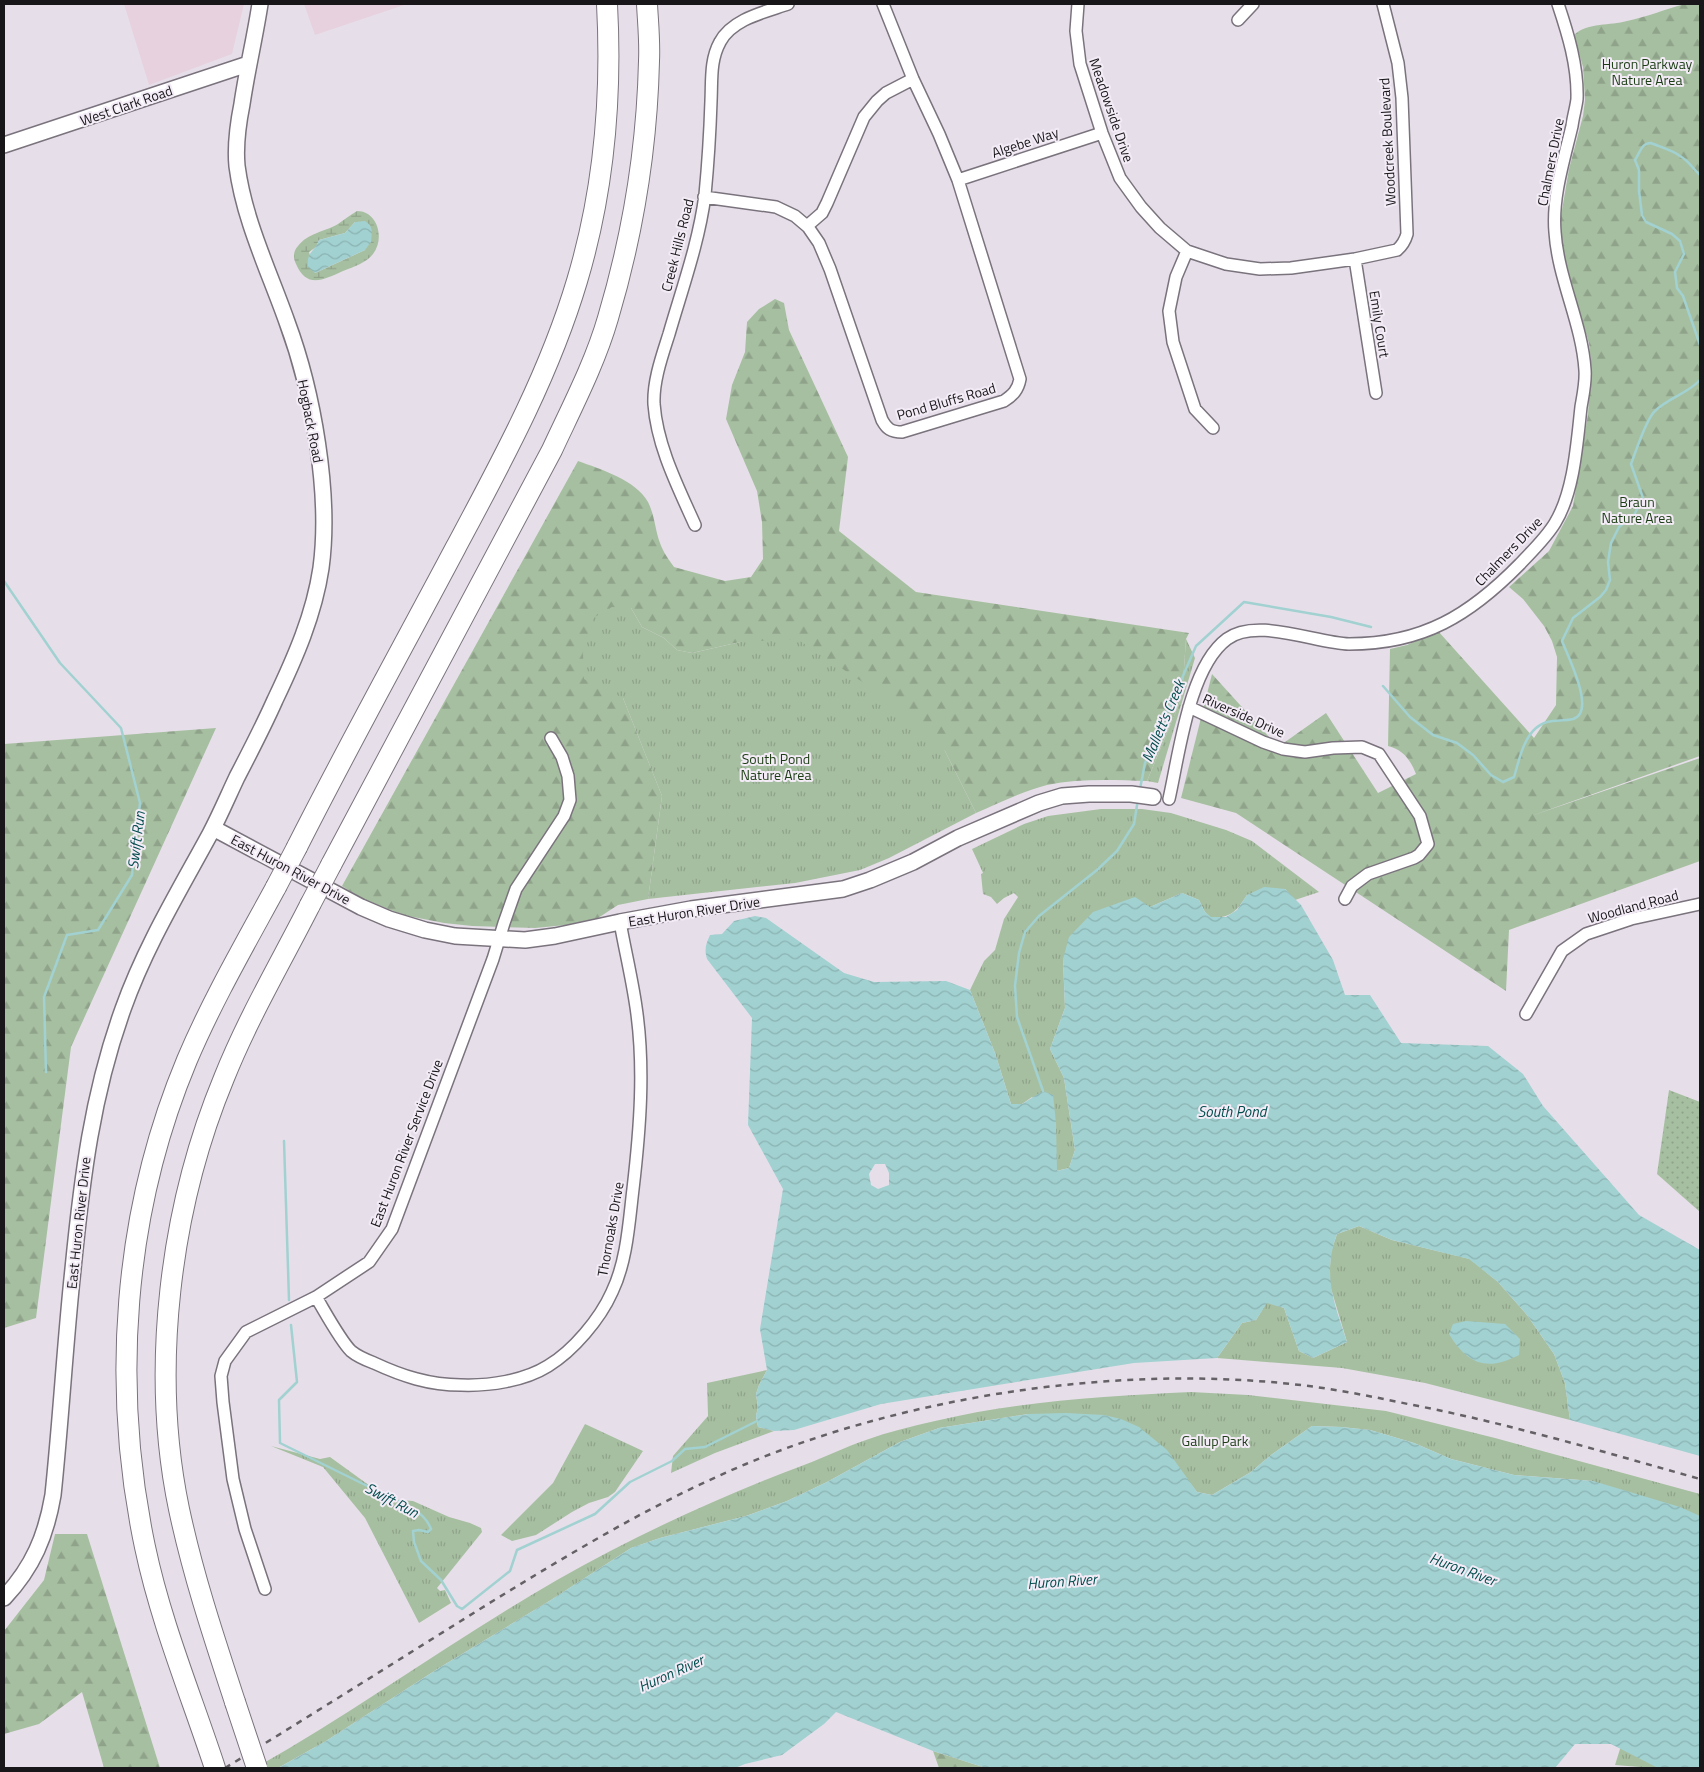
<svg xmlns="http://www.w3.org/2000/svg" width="1704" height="1772" font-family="'Titillium Web',sans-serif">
  <defs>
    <pattern id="grass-dots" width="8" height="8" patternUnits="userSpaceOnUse" patternTransform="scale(1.25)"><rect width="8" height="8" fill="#a7bfa1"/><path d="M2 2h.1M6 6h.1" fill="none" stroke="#8fa38a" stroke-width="1.8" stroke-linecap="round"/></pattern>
    <pattern id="forest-firs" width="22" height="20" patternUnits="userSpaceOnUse" patternTransform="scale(1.25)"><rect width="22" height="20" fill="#a7bfa1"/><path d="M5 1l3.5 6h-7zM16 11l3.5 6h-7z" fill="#8fa38a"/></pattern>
    <pattern id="wetland-marsh" width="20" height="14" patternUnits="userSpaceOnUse" patternTransform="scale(1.25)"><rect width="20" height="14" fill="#a7bfa1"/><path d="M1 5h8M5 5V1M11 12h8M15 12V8" fill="none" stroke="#8fa38a"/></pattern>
    <pattern id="park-tufts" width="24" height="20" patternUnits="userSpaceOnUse" patternTransform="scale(1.25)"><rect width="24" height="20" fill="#a7bfa1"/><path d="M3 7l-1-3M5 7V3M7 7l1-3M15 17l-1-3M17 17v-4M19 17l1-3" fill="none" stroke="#8fa38a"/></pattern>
    <pattern id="water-waves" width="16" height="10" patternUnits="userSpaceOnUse" patternTransform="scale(1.25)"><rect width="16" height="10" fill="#a2d1d1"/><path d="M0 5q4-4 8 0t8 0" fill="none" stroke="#8bb3b3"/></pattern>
  </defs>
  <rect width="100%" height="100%" fill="#e6dfe9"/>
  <path fill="#e7d1df" d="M124,4H244L232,54L149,85Z
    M304,4H407L315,35Z"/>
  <path fill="url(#grass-dots)" d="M1669,1090L1700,1102V1212L1657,1174Z"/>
  <path fill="url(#forest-firs)" d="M1685,4H1700V756L1531,816L1700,758V861L1509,930L1506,991L1236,813L1181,798L1212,674L1278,747L1326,713L1378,793L1416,774C1410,759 1403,750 1388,746L1390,649L1407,645L1438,631L1534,738L1556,705L1557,657L1552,641L1544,626L1523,599L1509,587L1549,551L1573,506L1588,414L1591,362L1589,343L1566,267L1561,246L1560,222L1569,169L1583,116L1585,100L1583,67L1574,35C1588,22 1610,26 1627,21C1647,17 1665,9 1685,4Z
    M775,299L784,303L789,330L848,457L839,531L916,592L1189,633L1186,639L1182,697L1147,781C1113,780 1080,778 1047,785C1023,791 999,803 976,813L945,751L740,642L692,653L677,650L664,638L642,627L631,608L623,698L662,796L648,899L618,905L598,918L566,925L535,928L472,926L444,923L403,915L361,898L342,886L578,461C600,469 636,480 648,502C655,516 655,530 660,543C663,552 669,560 674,567L725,581L751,577L763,559L762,522L757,491L726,419L732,385L745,352L747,322L759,309Z
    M216,728L71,1047L36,1318L4,1328V744Z
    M55,1534H87L160,1768H104L82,1692L39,1724L4,1734V1631L44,1580Z
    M933,1751L986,1768H939Z"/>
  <path fill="url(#wetland-marsh)" fill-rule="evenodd" d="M357,211C378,211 385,239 373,254C366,263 353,267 343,271C323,280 307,289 296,264C293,258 293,251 298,246C308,233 324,232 338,224C344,220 350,215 357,211ZM355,222L365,250L315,273L309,252L316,247L319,240L345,233Z"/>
  <path fill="url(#park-tufts)" d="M612,607L631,608L642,627L664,638L677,650L692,653L740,642L797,639L896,704L945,751L976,813L889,858L860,870L795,883L648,899L662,796L623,698L584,679L583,653L593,618Z
    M1186,639L1195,658L1158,783L1147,781L1182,697Z
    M1101,809H1142L1171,813L1226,830L1252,841L1319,892L1295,900L1285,889L1247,895C1236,912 1232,917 1211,918L1205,912L1199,900L1182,893L1150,907L1063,959L1065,1008L1050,1049L1064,1078L1075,1150L1069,1168L1056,1171V1123L1032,1097L1022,1104H1011L995,1053L970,990L984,961L995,950L1004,919L1018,897L1014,893L1004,898L997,904L991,897L983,894L981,874L983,873L972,849L1024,824L1048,816Z
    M1359,1226L1392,1240L1470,1259L1498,1282L1527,1315L1554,1354L1565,1383L1570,1420L1425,1383L1342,1368L1217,1358L1242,1323L1256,1320L1267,1302L1284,1308L1299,1351L1313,1358L1347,1342L1329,1282L1331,1252L1337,1234Z
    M767,1370L759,1385L756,1394L758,1407L756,1416L758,1427L774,1431L715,1453L671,1473L673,1456L708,1416L707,1383Z
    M1191,1392L1248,1395L1386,1411L1495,1438L1700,1494V1768H1652L1615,1765L1620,1749L1593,1481L1514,1475L1451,1459L1414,1443L1370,1430L1341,1427L1312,1426L1271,1455L1251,1472L1212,1495L1197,1492L1182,1473L1028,1414L939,1428L900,1442L827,1482L787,1501L746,1516L660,1538L631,1548L551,1600L439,1668L326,1741L278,1768H255C358,1710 454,1639 557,1580C636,1535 719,1497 804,1465C825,1457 845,1447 866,1440C888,1432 912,1426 935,1421C1019,1401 1106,1396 1191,1392Z
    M585,1424L643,1451L615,1492L608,1497L589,1503L572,1512L536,1535L512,1541L501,1535L553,1483Z
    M271,1446L320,1459L330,1457L388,1499L413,1501L449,1517L470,1523L481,1528L482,1532L437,1588L440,1591L445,1590L451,1603L419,1623L365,1518L323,1467Z"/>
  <path fill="url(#water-waves)" fill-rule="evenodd" d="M365,221L370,225L372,231L371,242L365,250L315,273L308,267C306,252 314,253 319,240L345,233L355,222Z
    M1264,887L1285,889L1301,905L1333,960L1345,995H1370L1401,1043L1488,1046L1523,1074L1543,1106L1639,1215L1700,1250V1456L1570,1420L1565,1383L1554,1354L1527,1315L1498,1282L1469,1259L1392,1240L1359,1226L1337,1234C1322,1275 1334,1302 1347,1342L1313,1358L1299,1351L1284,1308L1267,1303L1256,1320L1242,1323L1217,1358L1134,1363L881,1404L794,1430L774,1431L758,1427L756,1416L758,1407L756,1394L759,1385L767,1370L760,1329L783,1189L748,1125L752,1018L707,959C704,949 706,944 710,935L722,934L734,921L755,916L766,918L844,973L874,982L946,981L970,990L995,1053L1011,1104H1022L1043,1091L1053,1095L1056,1123L1057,1171L1069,1168L1075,1150L1064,1078L1050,1049L1065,1008L1063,959L1069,937L1093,912L1135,897L1150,907L1182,893L1199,900L1205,912L1211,917H1226L1237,910L1247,895ZM875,1164H885L889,1173V1185L878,1189L871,1185L869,1174Z
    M1466,1321L1505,1324L1520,1339L1519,1355C1487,1372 1467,1364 1449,1334L1453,1324Z
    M1066,1413L1104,1415L1121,1419L1139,1427L1167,1450L1197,1492L1212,1495L1251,1472L1271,1455L1312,1426L1341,1427L1370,1430L1414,1443L1451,1459L1514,1475L1593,1481L1680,1507L1700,1516V1768H1658L1611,1744H1575L1555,1768H986L933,1751L836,1712L824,1724L782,1755L745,1764L735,1768H278L326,1741L439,1668L551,1600L631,1548L660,1538L746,1516L787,1501L827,1482L900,1442L939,1428L1028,1414Z"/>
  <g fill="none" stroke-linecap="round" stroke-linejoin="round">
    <path stroke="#a2d1d1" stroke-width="2.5" d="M1700,175C1693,169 1689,161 1680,156C1672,150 1660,147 1651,143C1641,143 1640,153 1635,160L1639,170V191L1642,215L1646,222L1672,234L1680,241L1684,254L1675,272L1677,288L1683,296L1700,345
      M4,581L60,663L121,728L140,803L132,875L98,930L67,935L44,997L46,1072
      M1383,686L1410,717L1433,735L1457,743L1473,755L1491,775L1503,782L1514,777C1519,761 1523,739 1536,728C1547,718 1560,722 1573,719C1597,712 1567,655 1562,641L1573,618L1600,597L1606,590L1610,580L1608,562L1611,543L1619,527L1634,515L1643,498L1631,464C1636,451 1646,419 1655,411C1668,398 1687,394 1700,380
      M1140,789L1145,763L1196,646L1244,602L1331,617L1371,627
      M1043,1091L1017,1017L1015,986L1019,953L1025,932L1039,916L1097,870L1117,851L1134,824L1138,799
      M284,1141L289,1300
      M291,1325L297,1382L279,1400L280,1443L412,1508C421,1514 427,1519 431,1529L428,1532L419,1530L413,1531L414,1542L421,1561L441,1580L457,1606L462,1609L510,1571L517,1550L595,1514L630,1482L672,1461L685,1449L705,1447L757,1421"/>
    <defs>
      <path id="minor" d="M1078,4L1076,31L1080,64L1102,133L1120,178L1141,207L1160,228L1187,251L1226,264L1260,269L1291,268L1355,259L1397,250C1403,245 1405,241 1407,234L1402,98L1398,63L1383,4
        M1238,20L1253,4
        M958,180L1102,133
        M704,197L776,207L795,216L808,227L819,243L830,269L882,420C887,429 891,432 902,432L1004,401C1013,395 1018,390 1020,379L958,180L939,134L913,79L883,4
        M807,226L822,213L827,203L864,117L877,101L886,93L913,79
        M1187,251L1176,277L1169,311L1173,342L1195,409L1213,428
        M1355,259L1376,393
        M695,525C678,487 657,446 654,404C653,381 662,356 669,334C682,289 699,242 705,195C708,164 710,132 711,101C712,80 710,60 720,42C732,19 765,12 788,4
        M1189,707L1263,742L1283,749L1305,752L1333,748L1362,747L1379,754L1420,816L1428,844L1419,855L1414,858L1368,874L1352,886L1345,899
        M1169,799C1179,755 1189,667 1227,639C1256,617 1316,643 1349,644C1423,644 1470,615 1520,564C1532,551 1546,538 1555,523C1574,492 1577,443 1581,407C1583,395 1586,382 1585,370C1582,323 1558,279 1555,232C1552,197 1564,160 1572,126C1573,117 1576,108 1577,99C1578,66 1568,34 1558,4
        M1526,1014L1562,951L1586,934L1631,919L1700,904
        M316,1297C324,1310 340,1340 351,1351C357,1356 366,1360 374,1363C402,1376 429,1385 461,1385C489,1386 524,1381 548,1366C573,1351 600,1319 612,1292C627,1261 629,1222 633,1189C640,1129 645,1067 636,1007C632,979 625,950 620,922
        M265,1589L245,1529L233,1479L223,1402L221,1376L225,1361L246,1332L316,1297L369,1262L392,1229L493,959L504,923L516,889L564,816L570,800L568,776L562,757L551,738"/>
      <path id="secondary" d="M4,145L248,64
        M213,828L361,907L389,919L425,930L455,936L525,940L555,936L620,922L691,909L843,889L870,880L913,862L958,838L1039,803L1062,796L1089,794H1131L1153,797
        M4,1598C33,1567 46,1536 53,1495C61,1419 65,1344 73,1269C82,1178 92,1095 123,1009C145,947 179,891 210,834C220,815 228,796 237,777C250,752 263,727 275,700C295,658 314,615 321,568C331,494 313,392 287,322C269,271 244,220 237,166C235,145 238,124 242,104C247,70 255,37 260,4"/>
      <path id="motorway" d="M297,847C348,746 403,647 456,547C502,461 549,375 577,281C604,191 612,96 607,4
        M331,865L552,450C572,407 595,363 608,318C633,234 647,148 649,61C650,42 648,23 647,4
        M235,1702C214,1638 193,1575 179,1509C150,1370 170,1208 224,1078C248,1018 281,962 310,905
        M215,1768C191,1695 161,1623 145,1547C111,1386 123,1213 187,1060C212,1001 245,944 276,887"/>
    </defs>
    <use href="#minor" stroke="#7a737d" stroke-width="14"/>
    <use href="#secondary" stroke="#7a737d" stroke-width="18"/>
    <use href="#motorway" stroke="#7a737d" stroke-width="22"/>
    <use href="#minor" stroke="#fff" stroke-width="11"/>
    <use href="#secondary" stroke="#fff" stroke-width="15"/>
    <use href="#motorway" stroke="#fff" stroke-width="20"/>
    <path stroke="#646065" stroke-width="2.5" stroke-dasharray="6 6" stroke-linecap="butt" d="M225,1768C313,1714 400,1659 488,1604C571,1553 655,1502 746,1464C909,1396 1115,1365 1291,1384C1331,1388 1369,1396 1408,1404C1507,1423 1604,1452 1700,1479"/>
    <defs>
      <path id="motorway-bridge" d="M276,887L297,847
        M310,905L331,865
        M235,1702L257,1768"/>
    </defs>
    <use href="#motorway-bridge" stroke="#7a737d" stroke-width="22" stroke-linecap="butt"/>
    <use href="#motorway-bridge" stroke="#fff" stroke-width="20"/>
  </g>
  <g text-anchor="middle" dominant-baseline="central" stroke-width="4" stroke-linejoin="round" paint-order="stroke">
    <g font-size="14" fill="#1b3d13" stroke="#f3ecf7">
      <text x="1647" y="63">Huron Parkway<tspan x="1647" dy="16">Nature Area</tspan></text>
      <text x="1637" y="501">Braun<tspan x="1637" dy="16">Nature Area</tspan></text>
      <text x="776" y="758">South Pond<tspan x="776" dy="16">Nature Area</tspan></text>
      <text x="1215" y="1440">Gallup Park</text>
    </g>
    <g font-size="14" fill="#181619" stroke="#f3ecf7">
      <text transform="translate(126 105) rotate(-19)">West Clark Road</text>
      <text transform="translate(1112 110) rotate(71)">Meadowside Drive</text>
      <text transform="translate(1025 142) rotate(-18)">Algebe Way</text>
      <text transform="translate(1387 142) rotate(-93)">Woodcreek Boulevard</text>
      <text transform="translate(1550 162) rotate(-79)">Chalmers Drive</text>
      <text transform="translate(677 245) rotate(-76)">Creek Hills Road</text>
      <text transform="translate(1380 324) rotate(81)">Emily Court</text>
      <text transform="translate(946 401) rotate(-16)">Pond Bluffs Road</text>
      <text transform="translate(311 421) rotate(79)">Hogback Road</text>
      <text transform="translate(1508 551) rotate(-46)">Chalmers Drive</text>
      <text transform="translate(1244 715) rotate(24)">Riverside Drive</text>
      <text transform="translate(291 869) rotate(28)">East Huron River Drive</text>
      <text transform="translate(1633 906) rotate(-15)">Woodland Road</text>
      <text transform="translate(694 911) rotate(-9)">East Huron River Drive</text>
      <text transform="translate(406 1143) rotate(-69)">East Huron River Service Drive</text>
      <text transform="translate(78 1223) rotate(-84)">East Huron River Drive</text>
      <text transform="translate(610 1229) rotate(-80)">Thornoaks Drive</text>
    </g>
    <g font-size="15" font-style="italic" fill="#034d4d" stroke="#f3ecf7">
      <text transform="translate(1163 721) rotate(-67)">Mallett's Creek</text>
      <text transform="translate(136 840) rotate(-83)">Swift Run</text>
      <text x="1232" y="1111">South Pond</text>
      <text transform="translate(392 1500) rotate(28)">Swift Run</text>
      <text transform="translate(1463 1569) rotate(20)">Huron River</text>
      <text transform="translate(1062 1581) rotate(-4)">Huron River</text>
      <text transform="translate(671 1673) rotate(-24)">Huron River</text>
    </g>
  </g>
  <rect width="1704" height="1772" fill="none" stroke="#181619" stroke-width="10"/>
</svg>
